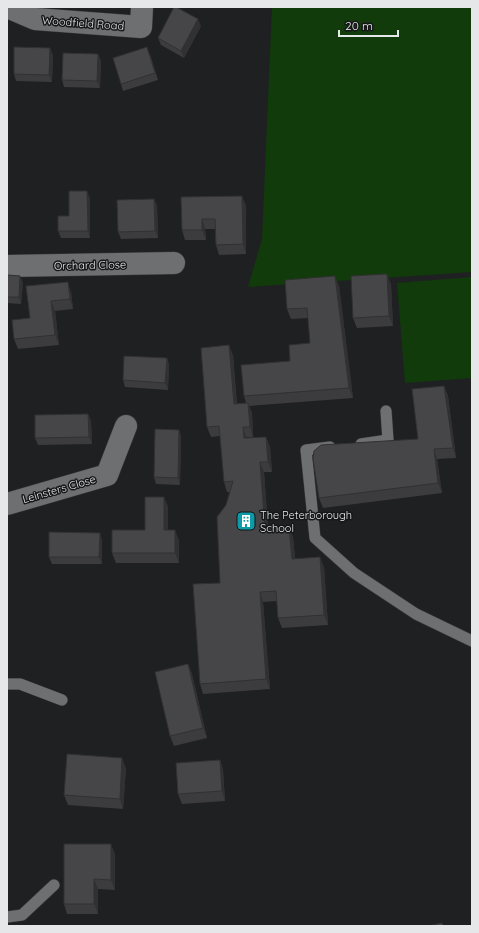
<svg xmlns="http://www.w3.org/2000/svg" width="479" height="933" font-family="Quicksand,sans-serif">
  <rect width="100%" height="100%" fill="#1f2022"/>
  <path fill="#113b0b" d="M272,7H472V272L248,287L262,239Z
    M472,277V378L405,383L397,283Z"/>
  <g fill="none" stroke-linecap="round" stroke-linejoin="round">
    <defs>
      <path id="lane" d="M361,444L388,440L386,411
        M330,447L306,450L315,538L354,573L416,614L472,641
        M7,684H20L62,700
        M7,917L22,915L54,885"/>
      <path id="street" d="M7,7L35,19L141,27L142,7
        M7,266L174,263
        M7,504L107,475L126,426"/>
    </defs>
    <use href="#lane" stroke="#3a3b3c" stroke-width="12"/>
    <use href="#street" stroke="#3a3b3c" stroke-width="23"/>
    <use href="#lane" stroke="#6d6f71" stroke-width="11"/>
    <use href="#street" stroke="#6d6f71" stroke-width="22"/>
  </g>
  <path fill="#3c3b3d" d="M201,26L184,58L161,45L158,38Z
    M98,54L101,61L100,88L64,87L62,80Z
    M150,54L158,80L123,91L121,84Z
    M53,55L52,82L16,81L14,74Z
    M181,197L246,205V254L219,255L216,245L215,229H205L206,240H185L182,230Z
    M90,198V238H61L58,231L69,216Z
    M154,199L157,206L158,238L121,239L118,232Z
    M7,275L20,276L23,283L21,304L7,303Z
    M391,284L393,326L357,328L353,318Z
    M26,286L71,292L73,309L55,311L59,345L18,349L14,339L30,318Z
    M339,286L353,398L249,406L252,413L253,437H246V438L266,437L270,447L272,472H264L268,528L289,527L293,537L295,558L324,567L328,625L282,628L278,618L277,601L263,602L270,689L203,694L200,684L220,583L226,505L230,492H227L224,482L220,436L211,437L207,427L233,355L237,404L246,403L244,396L290,361L310,343L308,318L291,319L287,309Z
    M167,358L169,365L168,390L125,387L123,380Z
    M444,386L448,396L456,458L437,459L442,493L323,508L319,498L418,439Z
    M88,414L91,421L92,444L38,445L35,438Z
    M179,430L181,437L180,485L156,484L154,477Z
    M168,506V530L179,540V563H116L112,553L145,530Z
    M102,540V564H52L49,557Z
    M188,664L192,674L207,738L174,746L170,736Z
    M220,760L223,770L225,801L182,804L178,794Z
    M126,768L123,809L68,805L64,795Z
    M115,854V890L98,889V914H67L64,904Z"/>
  <path fill="#313032" d="M198,19L201,26L184,58L181,51Z
    M50,48L53,55L52,82L49,75Z
    M98,54L101,61L100,88L97,81Z
    M87,191L90,198V238L88,231Z
    M242,196L246,205V254L243,244Z
    M154,199L157,206L158,238L155,231Z
    M202,219L205,229L206,240L202,230Z
    M387,274L391,284L393,326L389,316Z
    M20,276L23,283L21,304L19,297Z
    M335,276L339,286L353,398L349,388Z
    M68,282L71,292L73,309L70,299Z
    M51,301L55,311L59,345L55,335Z
    M229,345L233,355L237,414L234,404Z
    M167,358L169,365L168,390L165,383Z
    M444,386L448,396L456,458L453,448Z
    M248,403L252,413L253,437L250,427Z
    M88,414L91,421L92,444L89,437Z
    M243,427L246,437L247,448L244,438Z
    M179,430L181,437L180,485L178,478Z
    M266,437L270,447L272,472L268,462Z
    M434,449L437,459L442,493L438,483Z
    M260,462L264,472L269,538L265,528Z
    M164,497L168,506V540L164,530Z
    M289,527L293,537L296,569L292,559Z
    M175,530L179,540V563L175,553Z
    M100,533L102,540V564L99,557Z
    M320,557L324,567L328,625L324,615Z
    M260,592L263,602L270,689L266,679Z
    M188,664L192,674L207,738L203,728Z
    M122,758L126,768L123,809L120,799Z
    M220,760L223,770L225,801L222,791Z
    M111,844L115,854V890L111,880Z
    M94,879L98,889V914L94,904Z"/>
  <path fill="#464547" stroke="#313032" d="M174,7H176L198,19L181,51L158,38Z
    M14,47L50,48L49,75L14,74Z
    M147,47L155,73L121,84L113,58Z
    M63,53L98,54L97,81L62,80Z
    M69,191H87L88,231H58V216H69Z
    M242,196L243,244L216,245L215,219H202V230H182L181,197Z
    M154,199L155,231L118,232L117,200Z
    M387,274L389,316L353,318L351,276Z
    M7,275L20,276L19,297H7Z
    M335,276L349,388L244,396L241,365L290,361L289,345L310,343L307,308L287,309L285,280Z
    M68,282L70,299L51,301L55,335L14,339L12,320L30,318L26,286Z
    M229,345L234,404L248,403L250,427H243L244,438L266,437L268,462H260L265,528L289,527L292,559L320,557L324,615L278,618L276,591L260,592L266,679L200,684L193,584L220,583L217,517L226,505L233,481L224,482L219,426L207,427L201,348Z
    M124,356L167,358L165,383L123,380Z
    M444,386L453,448L434,449L438,483L319,498L313,459L314,451L321,445L418,439L412,389Z
    M88,414L89,437L35,438V415Z
    M155,429L179,430L178,478L154,477Z
    M145,497H164V530H175V553H112V530H145Z
    M49,532L100,533L99,557H49Z
    M188,664L203,728L170,736L155,672Z
    M67,754L122,758L120,799L64,795Z
    M220,760L222,791L178,794L176,763Z
    M64,844H111V880L94,879V904H64Z
    M442,923L443,926H428Z"/>
  <defs>
    <symbol id="building-square" viewBox="-11 -11 22 22"><rect x="-9" y="-9" width="18" height="18" rx="4" fill="#0f9aa8" stroke="#151719"/><path d="M-4-6H4V6H1V3H-1V6H-4ZM-2.5-4.3h1.7v1.8h-1.7ZM.8-4.3h1.7v1.8H.8ZM-2.5-1h1.7V.8h-1.7ZM.8-1h1.7V.8H.8Z" fill="#fff"/></symbol>
  </defs>
  <g fill-rule="evenodd">
    <use href="#building-square" x="235" y="510" width="22" height="22"/>
  </g>
  <g text-anchor="middle" dominant-baseline="central" stroke-width="3" stroke-linejoin="round" paint-order="stroke">
    <g font-size="11" fill="#e6e7e9" stroke="#151719">
      <text transform="translate(83 23) rotate(4)">Woodfield Road</text>
      <text transform="translate(90 265) rotate(-1)">Orchard Close</text>
      <text transform="translate(59 489) rotate(-16)">Leinsters Close</text>
    </g>
    <g font-size="11" fill="#e6e7e9" stroke="#151719" text-anchor="start">
      <text x="260" y="515">The Peterborough<tspan x="260" dy="13">School</tspan></text>
    </g>
  </g>
  <rect width="479" height="933" fill="none" stroke="#e6e7e9" stroke-width="16"/>
  <path d="M339 30v6h59v-6" fill="none" stroke="#e6e7e9" stroke-width="2"/>
  <text x="345" y="30" font-size="12" fill="#e6e7e9" stroke="#151719" stroke-width="3" paint-order="stroke">20 m</text>
</svg>
